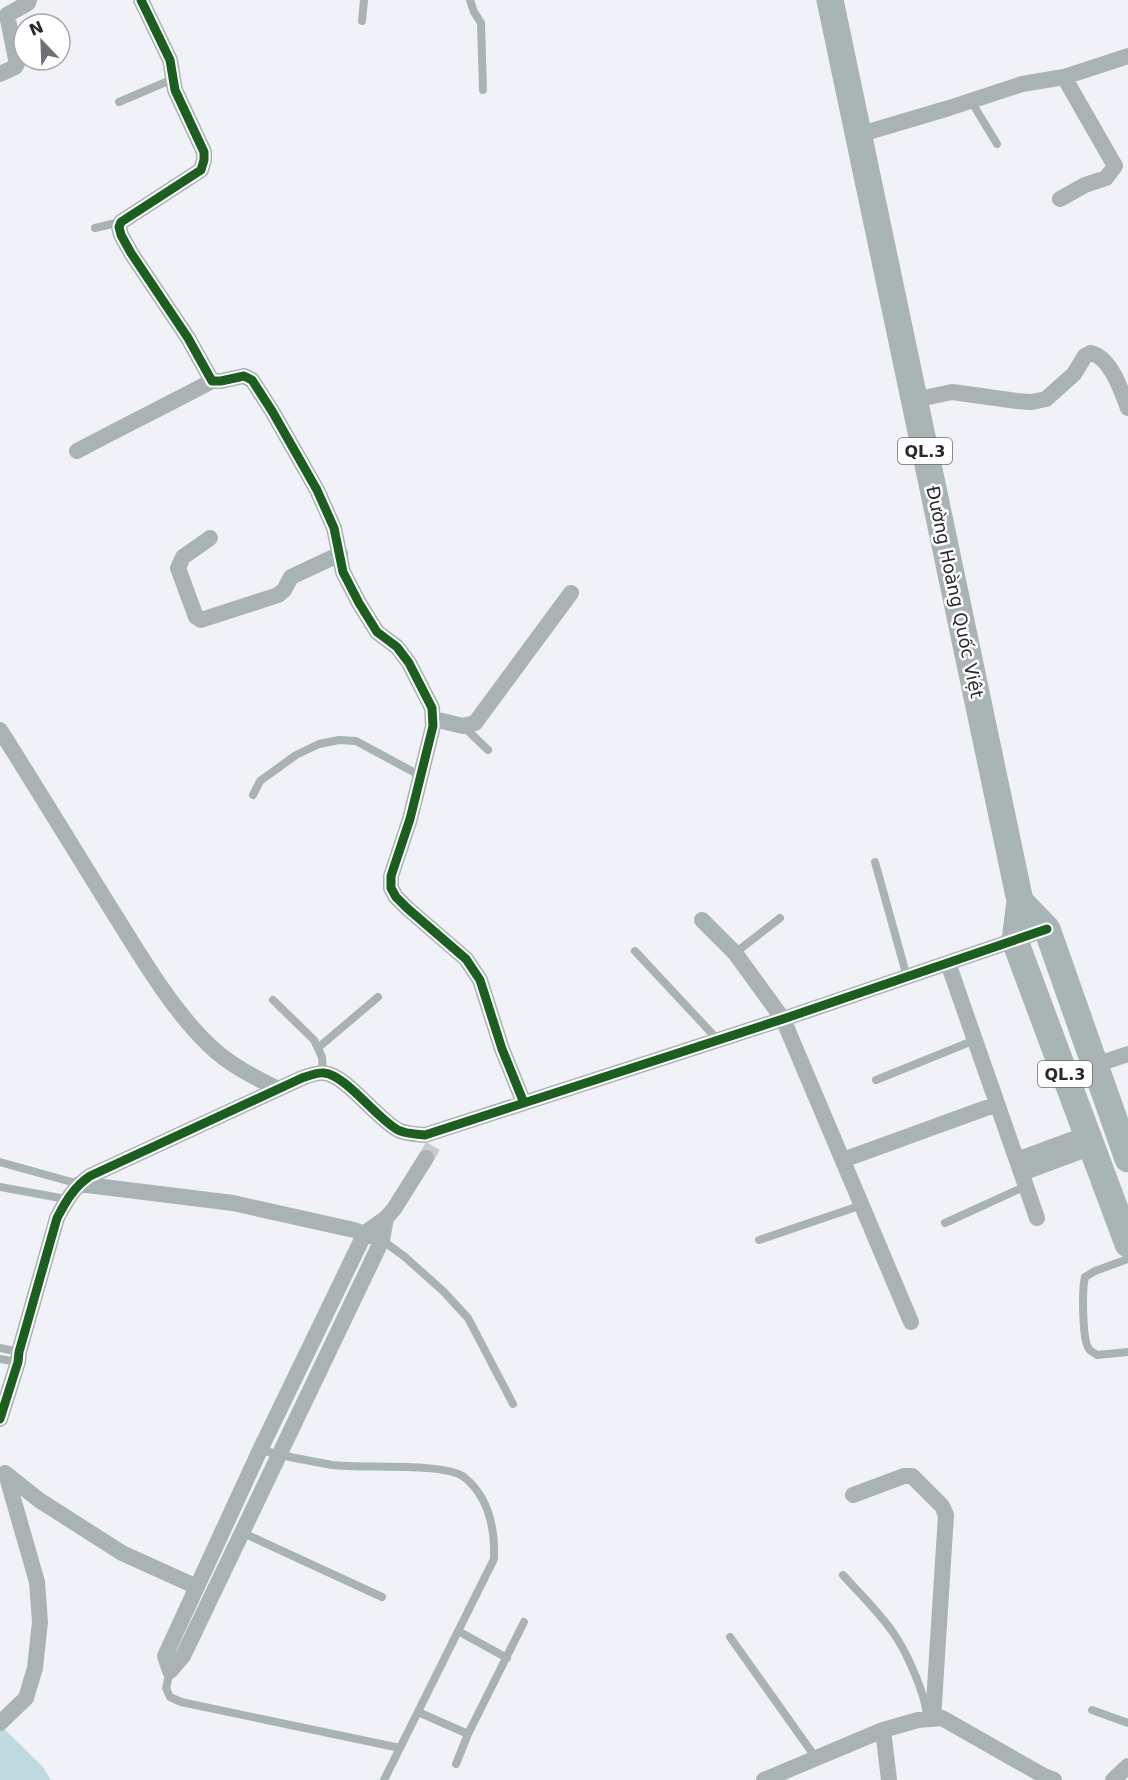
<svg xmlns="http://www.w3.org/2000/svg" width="1128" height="1780" font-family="'DejaVu Sans',sans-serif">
  <rect width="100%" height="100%" fill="#f1f2f8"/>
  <path fill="#bed9e0" d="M0,1725L43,1767L51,1780H0Z"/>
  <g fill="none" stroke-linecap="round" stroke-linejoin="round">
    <path stroke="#c9cad0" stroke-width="16" stroke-dasharray="16 8" stroke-linecap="butt" d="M426,1158L433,1146"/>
    <path stroke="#a9b3b4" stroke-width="8" d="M470,0L474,12L481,23L483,90
      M362,21L364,0
      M971,101L997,144
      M119,102L173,79
      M95,228L120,222
      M463,726L488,750
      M253,795L260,781L296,755L319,744L339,740L356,741L421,776
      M875,862L907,977
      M635,951L718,1040
      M735,953L780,918
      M273,1000L314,1040L322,1057L323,1072
      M319,1047L378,997
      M876,1080L975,1040
      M0,1162L79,1184
      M0,1187L66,1199
      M945,1223L1026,1186
      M382,1240L405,1257L443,1291L468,1318L513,1404
      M759,1240L862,1205
      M1128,1259L1095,1271L1085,1277C1082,1289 1082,1340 1089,1349C1091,1352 1095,1353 1097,1355L1128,1352
      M0,1348L19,1352
      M0,1359L18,1362
      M260,1450C284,1456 308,1461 332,1465C360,1469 444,1462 464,1477C489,1497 495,1529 494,1559L384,1780
      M241,1532L382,1597
      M843,1575C859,1593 878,1611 892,1631C906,1650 925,1693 927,1716
      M458,1631L507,1658
      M730,1637L816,1758
      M170,1671L166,1688L170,1697L181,1702L400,1748
      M1092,1710L1128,1723
      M418,1712L468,1734
      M456,1764L468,1734L524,1622"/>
    <path stroke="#a9b3b4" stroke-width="16" d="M141,0L170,60L175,90L204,152V160L201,170L121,222L119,227L121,235L131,253L188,338L212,381H221L244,376L252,380L272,411L317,490L334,528L343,572L359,603L377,632L397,647L409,663L432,708L433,726L410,819L391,876V888L396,897L407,908L466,959L480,980L502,1049L524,1103
      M0,74L15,67L17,64L7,15L28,3L29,0
      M858,135L949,108L1022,84L1064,77L1128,56
      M1060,199L1085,185L1106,178L1115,166L1064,77
      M914,400L952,392L1017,401L1032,402L1046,399L1074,374L1085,356L1091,353C1111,358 1121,390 1128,408
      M77,451C122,427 167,405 212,381
      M210,538L183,557L178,568L196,617L201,620L278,595L284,590L291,577L340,554
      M434,719L463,726L475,723L571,593
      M0,730C38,790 75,851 113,912C140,955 172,1010 209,1045C228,1064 254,1077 278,1089
      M702,920L735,953L783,1019L911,1322
      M948,963L1037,1218
      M1095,1065L1128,1054
      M843,1160L997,1104
      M1017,1160L1087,1134
      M1022,1173L1092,1147
      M79,1184L233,1203L354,1230L376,1238
      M386,1218L382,1240L183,1656L170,1671L165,1656L260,1450L365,1233Z
      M386,1218L394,1209L426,1158
      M0,1419L18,1362L19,1352L57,1218C66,1201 74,1187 90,1176L302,1078C308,1076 318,1072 324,1073C346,1075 376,1118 398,1130C406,1134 416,1134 425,1135L783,1019L1047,929
      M5,1473L39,1500L122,1553L197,1587
      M853,1495L904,1476H912L942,1506L946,1515L933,1719
      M0,1723L26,1698L35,1668L40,1622L37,1582L6,1474
      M883,1730L889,1780
      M764,1780L883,1730L918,1720L942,1718L1044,1776L1054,1780
      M1113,1780L1128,1766"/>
    <path stroke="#a9b4b5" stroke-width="27" d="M830,0L1020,901L1015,941L1128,1244
      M1020,901L1047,929L1128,1159"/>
    <defs>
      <path id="cycleway" d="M141,0L170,60L175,90L204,152V160L201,170L121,222L119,227L121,235L131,253L188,338L212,381H221L244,376L252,380L272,411L317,490L334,528L343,572L359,603L377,632L397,647L409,663L432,708L433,726L410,819L391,876V888L396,897L407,908L466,959L480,980L502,1049L524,1103
        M0,1419L18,1362L19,1352L57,1218C66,1201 74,1187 90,1176L302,1078C308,1076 318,1072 324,1073C346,1075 376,1118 398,1130C406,1134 416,1134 425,1135L783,1019L1047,929"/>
    </defs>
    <use href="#cycleway" stroke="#fff" stroke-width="13"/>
    <use href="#cycleway" stroke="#1b5e20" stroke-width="9"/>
  </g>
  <g text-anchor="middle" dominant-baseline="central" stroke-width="5" stroke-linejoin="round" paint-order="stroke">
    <g fill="#fff" stroke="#69696d" stroke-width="1.5">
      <rect x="898" y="438" width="54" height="26" rx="4.5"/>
      <rect x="1038" y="1061" width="54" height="26" rx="4.5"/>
    </g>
    <g font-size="16" font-weight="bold" fill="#29292e">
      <text x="925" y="451">QL.3</text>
      <text x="1065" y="1074">QL.3</text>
    </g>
    <g font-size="18" fill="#29292e" stroke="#fff">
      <text transform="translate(955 592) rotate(78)">Đường Hoàng Quốc Việt</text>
    </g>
  </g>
  <g transform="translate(42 42) rotate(337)"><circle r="28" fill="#ffffff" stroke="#a9a9ab" stroke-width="1.5"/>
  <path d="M0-4.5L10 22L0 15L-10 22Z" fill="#6f6f75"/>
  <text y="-9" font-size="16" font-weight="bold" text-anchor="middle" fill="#29292e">N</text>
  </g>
</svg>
